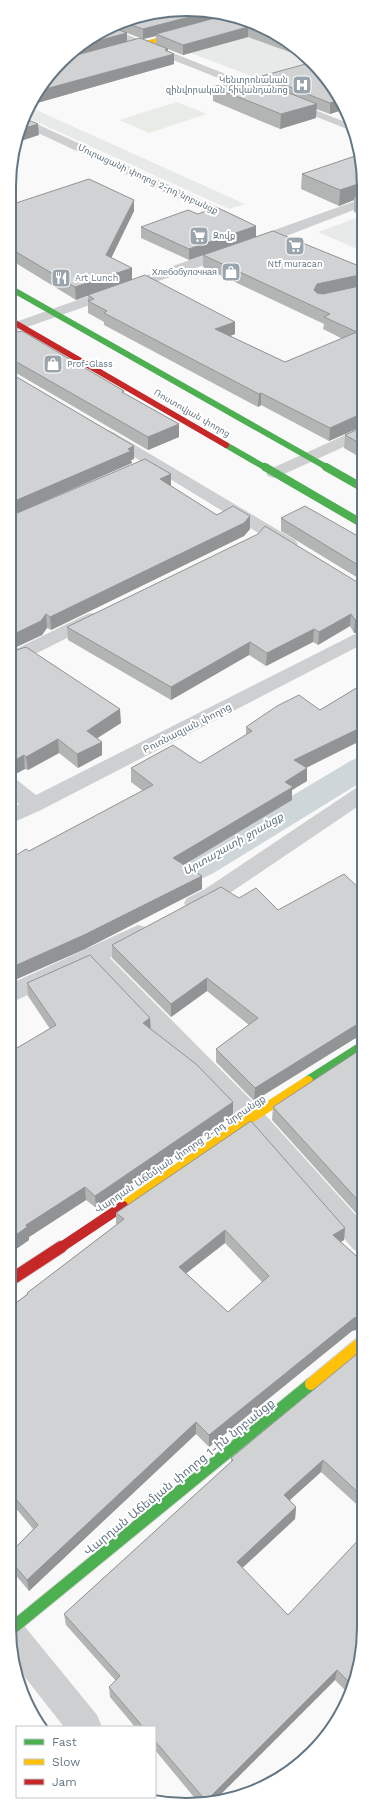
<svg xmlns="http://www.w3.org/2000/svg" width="373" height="1814" font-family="'Work Sans','Noto Sans Armenian',sans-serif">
  <rect width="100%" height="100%" fill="#f9f9f9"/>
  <path fill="#e8e9e9" d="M265,27L312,61L346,108L347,112L169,45Z
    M34,109L245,204L229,209L26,117L29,110Z
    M364,215V252L318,232Z"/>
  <path fill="#e8ebe6" d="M177,102L207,114L149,133L119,120Z"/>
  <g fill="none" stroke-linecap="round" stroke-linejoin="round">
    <path fill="#ced6d9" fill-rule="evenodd" d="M363,757V781L212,874L161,897L149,901L137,897L132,889L137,881L188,858L352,760Z"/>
    <defs>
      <path id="fast-far3" d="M10,288L328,468
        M226,445L266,468"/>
      <path id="fast-far2" d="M265,467L363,524
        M326,467L363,488"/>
      <path id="fast-far1" d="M308,1081L363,1046"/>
      <path id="fast" d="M10,1630L311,1384"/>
      <path id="slow-far2" d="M121,50L238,19"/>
      <path id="slow-far1" d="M123,1206L252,1117L308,1081"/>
      <path id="slow" d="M311,1384L363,1341"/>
      <path id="jam-far2" d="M10,320L226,445"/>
      <path id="jam-far1" d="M60,1248L123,1206"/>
      <path id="jam" d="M9,1281L61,1247"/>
    </defs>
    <use href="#fast-far3" stroke="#d5d6d7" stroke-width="6"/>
    <use href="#fast-far2" stroke="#d5d6d7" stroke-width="8"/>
    <use href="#fast-far1" stroke="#d5d6d7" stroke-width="10"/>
    <use href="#fast" stroke="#d5d6d7" stroke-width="14"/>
    <use href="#slow-far2" stroke="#d5d6d7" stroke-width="5"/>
    <use href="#slow-far1" stroke="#d5d6d7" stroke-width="10"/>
    <use href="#slow" stroke="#d5d6d7" stroke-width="14"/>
    <use href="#jam-far2" stroke="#d5d6d7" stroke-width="6"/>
    <use href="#jam-far1" stroke="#d5d6d7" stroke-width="10"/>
    <use href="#jam" stroke="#d5d6d7" stroke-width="14"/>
    <path fill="#cecfd0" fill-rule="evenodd" d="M113,29L350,124L352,131L105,33Z
      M26,119L243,219L245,222L243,225H235L23,126Z
      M364,198V206L276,240L10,333V324Z
      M363,427V438L280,476L274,478L268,476L266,473L268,470Z
      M108,430L113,432L295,540L298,544L295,548L289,549L283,548L103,438L100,435L103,432Z
      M93,613L99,614L102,618L99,622L17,663L10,665V652L87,614Z
      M363,632V644L41,810L10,824V808L19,804L10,796V778L17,780L36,795L357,633Z
      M363,786V803L221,899L195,911L187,908L184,903L187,898L205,889L356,788Z
      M138,925L146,927L149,933L146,939L110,958L261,1110L363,1223V1253L354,1250L243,1124L91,967L10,1003V984Z
      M9,1617L21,1622L97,1715L102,1727H64L17,1667L9,1628Z"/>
    <use href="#fast-far3" stroke="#4caf50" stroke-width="6"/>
    <use href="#fast-far2" stroke="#4caf50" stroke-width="8"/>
    <use href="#fast-far1" stroke="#4caf50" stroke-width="10"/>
    <use href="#fast" stroke="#4caf50" stroke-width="12"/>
    <use href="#slow-far2" stroke="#ffc107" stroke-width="4.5"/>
    <use href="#slow-far1" stroke="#ffc107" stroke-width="10"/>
    <use href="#slow" stroke="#ffc107" stroke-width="12"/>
    <use href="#jam-far2" stroke="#c62828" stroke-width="6"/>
    <use href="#jam-far1" stroke="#c62828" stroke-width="10"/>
    <use href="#jam" stroke="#c62828" stroke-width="12"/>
  </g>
  <path fill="#b3b5b5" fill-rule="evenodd" d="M140,15L265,27L309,59L248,37L183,55L168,49V51L174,64L30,105L33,98L78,46ZM127,33L143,39L156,36V45L127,42Z
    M262,76L346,108L330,114L316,109V118L280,129L213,101V87L262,82Z
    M302,174L364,175V216L354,212V200L339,206L301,189Z
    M10,205L134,211L111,257L132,280L235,322V334L230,336L285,362L343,339L323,329L324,324L203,267V255L189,260L141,238V227L198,214L256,237L364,268L363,459L344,448L345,435L363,427V426L329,441L261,405L258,407L104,325V322L88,313V295L76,300L14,262L12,263L10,262Z
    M10,327L124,391V393L179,424V437L148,450L16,373L10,372Z
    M10,373L134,446V459L131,460L132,463L40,503L171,474V486L217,515L250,529L244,536L51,630L47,628L42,635L10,650Z
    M281,518L363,539V581L281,531Z
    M357,582L363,583V631L354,633L350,626L318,645L313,642L266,666L249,655L171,700L68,640L67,627Z
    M363,636V648L362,646Z
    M363,650V672L356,667L357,654Z
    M10,652L121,723L97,738L102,755L78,768L59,753L28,770L25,769Z
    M363,684V748L356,743L306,767L307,781L292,790V800L184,865L202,876V889L85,949L10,982V859L29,851L143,791L131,782V768L200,763L246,735V727L320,710Z
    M112,945L362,1027L361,1036L354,1039L254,1101L216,1062V1049L249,1025L207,991L171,1017L112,958Z
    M27,983L151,1029L233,1115L96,1208L86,1200L29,1237V1240L9,1254L10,1052L50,1029L28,996Z
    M363,1048V1221L272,1120L273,1107Z
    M116,1213L345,1228L344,1240L341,1242L363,1262V1328L352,1331L209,1447L196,1434L29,1591L9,1567V1554L33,1529L9,1500V1469L11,1468L9,1466V1308L27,1294V1293L116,1225ZM225,1243L262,1282L228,1312L186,1273Z
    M363,1349V1510L321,1472L290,1500L296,1507L295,1519L242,1568L288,1615L363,1650L349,1694L335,1680L216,1799L198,1802L155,1750V1727H135L110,1697L109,1687L116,1681L66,1625L64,1614L231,1462V1458Z"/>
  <path fill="#929394" d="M212,11L229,16L156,34V36L143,39V29Z
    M248,27V37L183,55V45Z
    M127,33V43L66,60L78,46Z
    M168,49V55L174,54V64L30,105L33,98L38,91Z
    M340,100L346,109L330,114V103Z
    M317,104L316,118L280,129L281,114Z
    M38,124L39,135L18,142L22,129Z
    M364,182V197L355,196L354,200L339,206L340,190Z
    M134,200V211L107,267L106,255Z
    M256,226V237L189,260V249Z
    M13,250L14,262L12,263L11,251Z
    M132,268V280L76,300L75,287Z
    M364,274V286L317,297L314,290L317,284Z
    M235,322V334L215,342V329Z
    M261,393V405L258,407L259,394Z
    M363,413V426L329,441L330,428Z
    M179,424V437L148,450V437Z
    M134,446V459L131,460L132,463L10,516V503Z
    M171,474V487L160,479Z
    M250,516V529L244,536L51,630L50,617Z
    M46,614L47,628L42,635L10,650V636Z
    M351,614L350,626L318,645L319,632Z
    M363,618V631L354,633L355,620Z
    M314,629L313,642L266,666L267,653Z
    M250,642L249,655L171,700V687Z
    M120,709L121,723L88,744L87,731Z
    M358,729L356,743L294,774V760Z
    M58,739L59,753L28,770L26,757Z
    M102,742V755L78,768L77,754Z
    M24,755L25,769L10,777V763Z
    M307,768V781L292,790V800L173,871V858L285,782Z
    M202,876V889L85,949L10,982V968Z
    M207,978V991L171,1017V1004Z
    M363,1015V1027H362L361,1036L354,1039L254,1101L255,1088Z
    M150,1018L151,1031L143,1023Z
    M233,1102V1115L96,1208L95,1196Z
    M85,1187L86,1200L29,1237V1240L9,1254V1240L26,1225Z
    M345,1228L344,1240L331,1247L333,1235Z
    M225,1230V1243L179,1279V1267Z
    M363,1316V1328L352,1331L209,1447V1435L354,1318Z
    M196,1422V1434L29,1591L27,1580Z
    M323,1460L321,1472L283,1506L284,1495Z
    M296,1507L295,1519L236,1574L237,1562Z
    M337,1670L335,1680L216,1799L206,1801Z"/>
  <path fill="#d0d2d3" stroke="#929394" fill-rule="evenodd" d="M209,10L212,11L143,29L125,23L140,15Z
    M226,15L265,27L281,39L248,27L183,45L156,34Z
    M114,28L127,33L78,46Z
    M140,38L168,49L165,50L174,54L38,91L69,57Z
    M313,62L340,100L330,103L262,76Z
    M248,77L317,104L281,114L213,87Z
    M26,119L38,124L22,129Z
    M358,155L364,175V182L340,190L302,174Z
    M89,179L134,200L106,255L132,268L75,287L13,250L10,251V205Z
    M364,192V200L355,196Z
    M216,207L256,226L189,249L141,227L188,210L198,214Z
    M273,231L364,268V274L317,284L314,290L317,293L323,294L364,285L363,413L330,428L261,393L259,394L104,313L107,311L88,301L94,299L88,295L145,275L235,322L215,329L285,362L357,332L324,317L330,314L203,255Z
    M10,327L18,332L22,331L124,391L122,392L179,424L148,437L15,361L10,360Z
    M10,373L134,446L128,449L131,451L10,503Z
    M363,427V445L345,435Z
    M145,459L171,474L160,479L217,515L233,506L250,516L244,523L50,617L46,614L41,621L10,636V516Z
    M305,506L363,539V568L281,518Z
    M265,526L357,582L363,583V618L355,620L351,614L319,632L314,629L267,653L250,642L171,687L67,627L258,534Z
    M26,647L120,709L87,731L102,742L77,754L58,739L26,757L24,755L10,763V652Z
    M363,650V658L357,654Z
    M363,684V733L358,729L294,760L307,768L285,782L293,787L173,858L202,876L84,935L10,968V859L26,849L29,851L153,785L131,768L173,745L200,763L252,731L246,727L277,706L299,695L320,710Z
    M344,874L363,892V1015L357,1018L363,1023L356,1025L255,1088L216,1049L258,1018L207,978L171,1004L112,945L221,887L239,898L256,888L278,910Z
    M90,955L150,1018L143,1023L196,1064L233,1102L95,1196L85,1187L26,1225L27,1227L9,1240L10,1052L56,1025L27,983Z
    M363,1048V1206L273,1107Z
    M251,1121L345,1228L333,1235L363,1262V1316L354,1318L209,1435L196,1422L27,1580L9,1559V1554L38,1525L9,1491V1469L16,1464L9,1456V1308L28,1294L27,1293L124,1219L116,1213ZM225,1230L269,1276L228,1312L179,1267Z
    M363,1349V1497L323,1460L284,1495L296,1507L237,1562L288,1615L363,1535V1650L352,1685L337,1670L206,1801L155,1741V1727H143L109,1687L120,1676L64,1614L233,1460L231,1458Z"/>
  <defs>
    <symbol id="hospital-square" viewBox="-11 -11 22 22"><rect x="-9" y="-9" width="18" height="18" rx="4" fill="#99a4ac" stroke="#fff"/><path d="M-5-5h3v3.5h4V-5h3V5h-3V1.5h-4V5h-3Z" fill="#fff"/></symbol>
    <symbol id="supermarket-square" viewBox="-11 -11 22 22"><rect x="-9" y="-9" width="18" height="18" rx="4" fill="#99a4ac" stroke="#fff"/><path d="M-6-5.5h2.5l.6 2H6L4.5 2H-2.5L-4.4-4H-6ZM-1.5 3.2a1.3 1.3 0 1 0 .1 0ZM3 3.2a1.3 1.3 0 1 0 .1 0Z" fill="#fff"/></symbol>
    <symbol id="shop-square" viewBox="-11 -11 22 22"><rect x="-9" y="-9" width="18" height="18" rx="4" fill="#99a4ac" stroke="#fff"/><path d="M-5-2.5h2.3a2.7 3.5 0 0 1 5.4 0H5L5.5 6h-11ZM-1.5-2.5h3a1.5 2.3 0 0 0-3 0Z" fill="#fff"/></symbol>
    <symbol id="restaurant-square" viewBox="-11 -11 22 22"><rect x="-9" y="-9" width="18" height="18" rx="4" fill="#99a4ac" stroke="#fff"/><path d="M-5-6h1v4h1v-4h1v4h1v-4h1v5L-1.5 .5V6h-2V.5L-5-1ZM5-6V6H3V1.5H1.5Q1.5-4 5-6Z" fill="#fff"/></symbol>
  </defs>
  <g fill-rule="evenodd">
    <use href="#hospital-square" x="291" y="74" width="22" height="22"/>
    <use href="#supermarket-square" x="188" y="225" width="22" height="22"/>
    <use href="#supermarket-square" x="284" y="235" width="22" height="22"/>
    <use href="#shop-square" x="220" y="261" width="22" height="22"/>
    <use href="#restaurant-square" x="50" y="267" width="22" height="22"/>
    <use href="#shop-square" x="42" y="353" width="22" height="22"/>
  </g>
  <g text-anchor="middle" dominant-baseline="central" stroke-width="4" stroke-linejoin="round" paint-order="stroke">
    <g font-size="9" fill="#657683" stroke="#fff" text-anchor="start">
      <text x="288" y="80" text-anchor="end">Կենտրոնական<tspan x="288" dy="10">զինվորական հիվանդանոց</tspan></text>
      <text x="213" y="236">Զովք</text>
      <text x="295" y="264" text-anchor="middle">Ntf muracan</text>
      <text x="217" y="272" text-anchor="end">Хлебобулочная</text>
      <text x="75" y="278">Art Lunch</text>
      <text x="67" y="364">Prof-Glass</text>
    </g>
    <g font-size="9" fill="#657683" stroke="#fff">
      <text transform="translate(148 179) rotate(25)">Մուրացանի փողոց 2-րդ նրբանցք</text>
      <text transform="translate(192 413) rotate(30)">Ռոստովյան փողոց</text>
    </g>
    <g font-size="10" fill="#657683" stroke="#fff">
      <text transform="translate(187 728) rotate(-27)">Բուռնազյան փողոց</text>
      <text transform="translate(180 1154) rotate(-34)">Վարդան Աճեմյան փողոց 2-րդ նրբանցք</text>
    </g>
    <g font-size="11" font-style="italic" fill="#60757c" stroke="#fff">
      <text transform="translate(233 844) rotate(-30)">Արտաշատի ջրանցք</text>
    </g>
    <g font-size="12" fill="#657683" stroke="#fff">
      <text transform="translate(179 1477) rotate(-39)">Վարդան Աճեմյան փողոց 1-ին նրբանցք</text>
    </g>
  </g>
  <path d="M0 0H373V1814H0ZM186 16H187A170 170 0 0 1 357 186V1628A170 170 0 0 1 187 1798H186A170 170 0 0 1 16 1628V186A170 170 0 0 1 186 16Z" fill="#fff" fill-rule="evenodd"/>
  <path fill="none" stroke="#657683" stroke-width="2" d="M186 16H187A170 170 0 0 1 357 186V1628A170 170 0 0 1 187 1798H186A170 170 0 0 1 16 1628V186A170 170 0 0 1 186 16Z"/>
  <rect x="16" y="1726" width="140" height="72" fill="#ffffff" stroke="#c1c8cd"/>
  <rect x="24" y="1739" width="20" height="6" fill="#4caf50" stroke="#c1c8cd"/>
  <text x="52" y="1746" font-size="12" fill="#657683">Fast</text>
  <rect x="24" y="1759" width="20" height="6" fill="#ffc107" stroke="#c1c8cd"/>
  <text x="52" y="1766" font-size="12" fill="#657683">Slow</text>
  <rect x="24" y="1779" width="20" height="6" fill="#c62828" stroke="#c1c8cd"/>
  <text x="52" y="1786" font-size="12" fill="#657683">Jam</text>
</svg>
